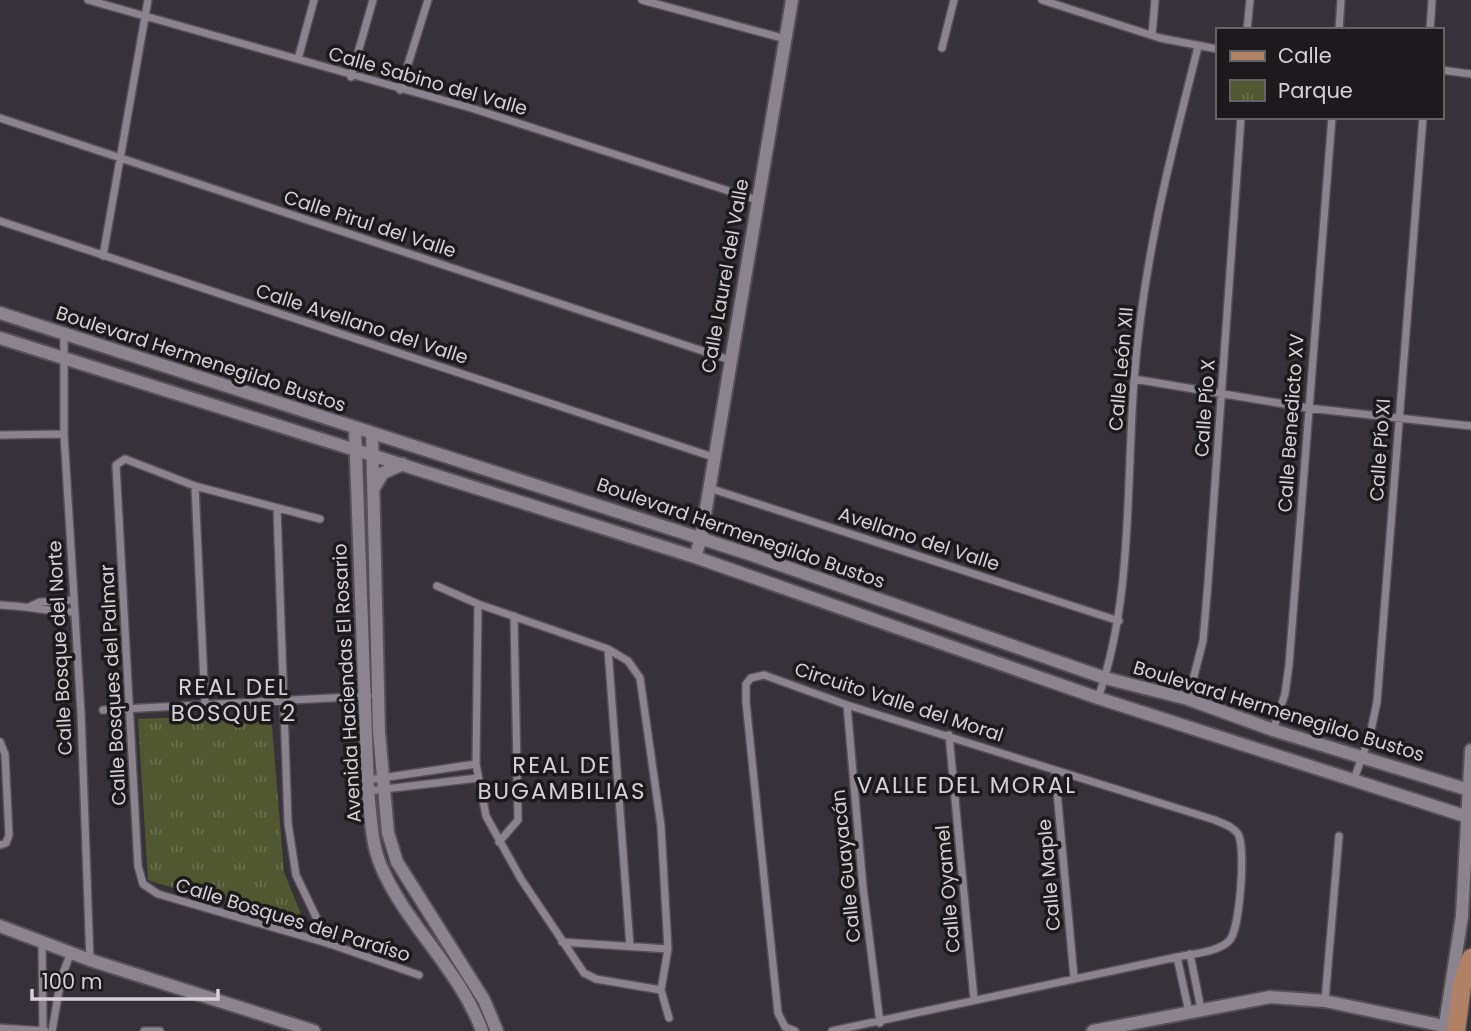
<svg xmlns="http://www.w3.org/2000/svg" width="1471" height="1031" font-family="Poppins,sans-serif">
  <defs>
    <pattern id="park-tufts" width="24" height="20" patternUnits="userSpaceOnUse" patternTransform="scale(1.75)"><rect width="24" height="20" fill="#515831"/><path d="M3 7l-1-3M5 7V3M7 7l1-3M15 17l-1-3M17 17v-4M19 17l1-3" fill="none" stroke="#696f4e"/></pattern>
  </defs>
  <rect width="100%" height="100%" fill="#373139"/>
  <path fill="url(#park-tufts)" d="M271,714L284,872L308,931L148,880L138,719Z"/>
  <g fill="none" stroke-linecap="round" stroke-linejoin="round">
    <defs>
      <path id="minor" d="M88,0L471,108L757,200
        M642,0L786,39
        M1042,0L1160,38L1217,49
        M1247,30L1250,0
        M1339,30L1341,0
        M1430,30L1432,0
        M1152,35L1155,0
        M942,48L954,0
        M298,59L314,0
        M1441,70L1471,74
        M351,77L373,0
        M400,90L428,0
        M0,118L730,360
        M0,221L713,457
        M103,256L148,0
        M64,334V434L81,713L90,960
        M1134,379L1308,408L1471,426
        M0,435L64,434
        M195,486L205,704
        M709,488L1119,621
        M277,508L288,823L296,875L329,944
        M320,519L195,486L125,459L116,465L138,866L143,884L158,894L330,944L419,975
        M437,586L478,604
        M478,604L608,649L628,661L640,678L661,826L668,949L661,990L596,979L584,973L521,879L486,816L476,764Z
        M0,605C25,606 48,611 74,612
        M29,607L40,602L73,600
        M608,649L630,946
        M1098,698C1133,598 1126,486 1134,381C1143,263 1169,161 1198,47
        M1188,699L1203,641L1208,583L1241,117
        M847,705L863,887L880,1023
        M103,710L368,696
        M1273,730L1285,694L1289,665L1332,117
        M949,735L974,999
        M0,742L5,754L9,835L6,843L0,845
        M1055,770L1074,977
        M368,780L476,764
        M1353,782L1370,735L1377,702L1423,117
        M368,791L478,778
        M499,842L518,820L514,616
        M562,942L668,949
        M42,943L43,1031
        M1190,954L1201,1009
        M1177,957L1189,1012
        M661,990L669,1018
        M1325,1001L1339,836
        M0,1028L45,1031
        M52,1031L61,979L71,952
        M144,1031H160
        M795,1031L785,1027L778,1013L746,702V684L751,678L764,675L847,705L1215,820C1223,824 1233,826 1238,834C1246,846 1240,931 1229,941C1218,952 1192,954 1177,957L832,1031"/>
      <path id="tertiary" d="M0,313L749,554L1105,678L1188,699L1273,730L1469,790
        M0,338L695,557L1098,698L1468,817
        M355,429L368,791C371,816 371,843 381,866C406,925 460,970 482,1031
        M372,434L379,732L388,833L397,862L484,1000L497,1031
        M374,488L383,473L403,464
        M695,557L701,538L792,0
        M0,926L90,960L314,1031
        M1093,1031L1270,997L1325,1001L1444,1026
        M1444,1031L1462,916L1471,750"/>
      <path id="primary" d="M1456,1031L1462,985L1471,958"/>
    </defs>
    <use href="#minor" stroke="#555056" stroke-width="10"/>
    <use href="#tertiary" stroke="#555056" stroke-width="16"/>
    <use href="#primary" stroke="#555056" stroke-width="21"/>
    <use href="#minor" stroke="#8b838d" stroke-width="7"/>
    <use href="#tertiary" stroke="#8b838d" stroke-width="12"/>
    <use href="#primary" stroke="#b18166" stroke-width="18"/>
  </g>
  <g text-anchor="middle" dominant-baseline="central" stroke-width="7" stroke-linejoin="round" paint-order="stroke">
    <g font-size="19" fill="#d4d0d5" stroke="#1d1a1e">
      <text transform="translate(428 81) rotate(16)">Calle Sabino del Valle</text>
      <text transform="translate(370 224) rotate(18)">Calle Pirul del Valle</text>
      <text transform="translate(725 276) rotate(-80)">Calle Laurel del Valle</text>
      <text transform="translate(362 324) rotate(18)">Calle Avellano del Valle</text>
      <text transform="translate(201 359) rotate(18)">Boulevard Hermenegildo Bustos</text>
      <text transform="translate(1121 369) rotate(-85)">Calle León XII</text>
      <text transform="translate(1205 408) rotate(-86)">Calle Pío X</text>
      <text transform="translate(1291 423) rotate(-86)">Calle Benedicto XV</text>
      <text transform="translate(1380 450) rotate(-86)">Calle Pío XI</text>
      <text transform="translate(741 533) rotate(19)">Boulevard Hermenegildo Bustos</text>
      <text transform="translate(919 539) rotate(18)">Avellano del Valle</text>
      <text transform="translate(60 648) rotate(-93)">Calle Bosque del Norte</text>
      <text transform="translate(347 683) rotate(-93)">Avenida Haciendas El Rosario</text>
      <text transform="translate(113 685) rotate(-93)">Calle Bosques del Palmar</text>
      <text transform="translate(899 702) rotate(18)">Circuito Valle del Moral</text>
      <text transform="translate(1279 711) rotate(17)">Boulevard Hermenegildo Bustos</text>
      <text transform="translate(846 866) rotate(-96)">Calle Guayacán</text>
      <text transform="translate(1049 875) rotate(-95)">Calle Maple</text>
      <text transform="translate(948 889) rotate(-95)">Calle Oyamel</text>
      <text transform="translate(293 920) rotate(17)">Calle Bosques del Paraíso</text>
    </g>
    <g font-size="23" letter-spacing="2" fill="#d4d0d5" stroke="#1d1a1e">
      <text x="234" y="687">REAL DEL<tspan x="234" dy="26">BOSQUE 2</tspan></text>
      <text x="562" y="765">REAL DE<tspan x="562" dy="26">BUGAMBILIAS</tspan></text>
      <text x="967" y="785">VALLE DEL MORAL</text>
    </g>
  </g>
  <rect x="1216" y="28" width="228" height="91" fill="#1d1a1e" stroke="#666367" stroke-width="2"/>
  <rect x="1230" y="51" width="35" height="10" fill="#b18166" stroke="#666367" stroke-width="2"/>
  <text x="1278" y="63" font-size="21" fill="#d4d0d5">Calle</text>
  <rect x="1230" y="80" width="35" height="21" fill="url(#park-tufts)" stroke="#666367" stroke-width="2"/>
  <text x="1278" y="98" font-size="21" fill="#d4d0d5">Parque</text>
  <path d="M32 989v10h186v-10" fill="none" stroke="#d4d0d5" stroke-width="3.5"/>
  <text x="42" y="989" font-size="21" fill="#d4d0d5" stroke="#1d1a1e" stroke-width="5" paint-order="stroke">100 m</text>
</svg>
